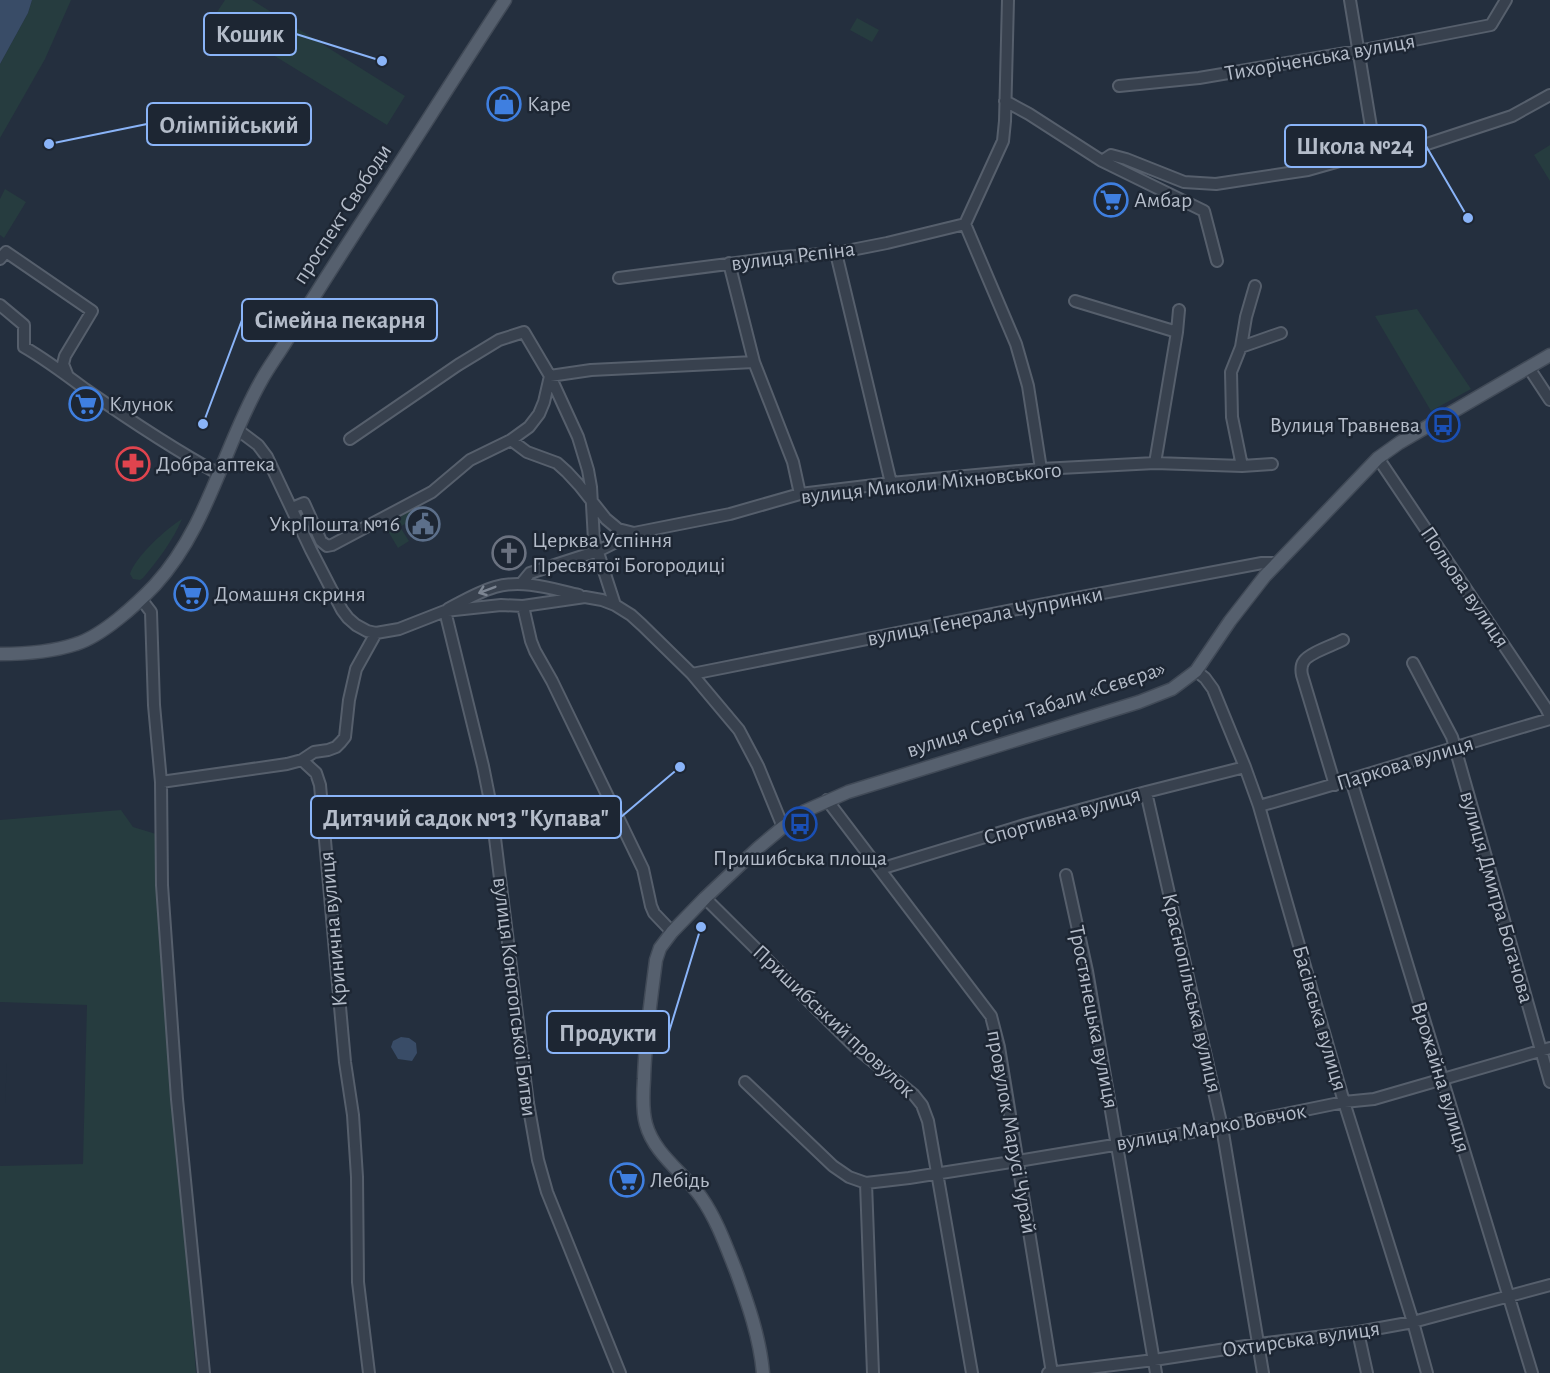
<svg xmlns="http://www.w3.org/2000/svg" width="1550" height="1373" font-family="'Alegreya Sans',sans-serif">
  <rect width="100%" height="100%" fill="#242f3e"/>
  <path fill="#263c3f" d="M32,0H71L45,59L0,138V64L28,13Z
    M225,0H252L405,96L387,125L213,18Z
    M857,18L879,30L872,42L850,30Z
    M1550,145V181L1534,155Z
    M5,189L26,202L4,238L0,235V199Z
    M1417,309L1471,389L1431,411L1375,316Z
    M420,505L424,512L400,527L409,541L398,548L385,526Z
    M182,519C172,542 158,560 143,578L140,580L133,579L130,574C135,557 167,528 182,519Z
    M121,810L133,827L156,834L160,927L196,1373H0V1166L83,1164L87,1005L0,1002V820Z"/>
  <path fill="#394c67" d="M0,0H32L28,13L0,64Z
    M401,1037L409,1038L416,1043L417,1053L412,1061L398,1059L391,1047L393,1041Z"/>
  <path fill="#242f3e" d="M0,1063H7L5,1103H0Z"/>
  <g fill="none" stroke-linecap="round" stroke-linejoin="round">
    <defs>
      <path id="minor" d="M1350,0L1375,151
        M1119,86L1199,78L1358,51L1491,25L1506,0
        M1005,101L1029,114L1102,161L1204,211L1217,261
        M1102,161L1111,155L1126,159L1184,182L1216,184L1308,170L1375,151L1427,144L1512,116L1550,95
        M965,224L1016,344L1028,386L1041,469
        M965,224L1003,141L1005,121L1008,0
        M836,253L891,483
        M0,259L6,252L92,311L65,356L63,364L67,374
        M729,263L754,362L793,462L800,494
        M619,278L782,257L836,253L887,243L965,224
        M1075,301L1177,332
        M0,305L24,325V347C45,359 65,374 85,389C128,419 173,449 219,474
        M1241,347L1281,333
        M1529,368L1550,400
        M238,430L258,445L267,457L311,550L342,610L348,618L356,625L367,631L376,633L399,629L445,611L501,605L523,606L585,597L602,600L615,605L631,615L642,625L692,674L739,730L758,766L783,827
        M350,439L458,365L499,340L524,332L550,376L578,437L588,470L591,487L594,540L615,605
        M511,440L527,452L557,463L567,472L579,485L606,519L618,529L634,533
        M1378,458L1546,708L1550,716
        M1155,463L1177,332L1179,310
        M1242,466L1232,417L1231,372L1241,347L1246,317L1255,286
        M292,508L304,503L321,541L327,546L332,545L432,492L470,460L511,440L529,427L539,414L544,402L550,376L591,370L754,362
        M521,584L530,573L598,551L634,533L730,514L800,494L891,483L1041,469L1155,463L1242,466L1272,464
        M141,599L151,612L154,705L161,782L162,885L177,1099L204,1373
        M523,606L531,641L535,651L552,681L643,869L651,906L654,913L672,932
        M448,609C463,601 478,592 495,587C523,579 552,589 579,595
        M445,611L483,766L491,806L528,1103L538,1160L547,1192L620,1373
        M1413,663L1452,737L1550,1082
        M1196,671L1205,678L1213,689L1245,767L1259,806L1344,1102L1413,1322L1427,1373
        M692,674L1007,611L1262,563H1278
        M302,760L316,773L320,785L345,1062L353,1115L357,1177L358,1282L369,1373
        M1351,780L1532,1373
        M161,782L287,764L302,760L314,752L328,750L336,747L341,742L345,737L349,700L356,669L376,633
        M1335,785L1302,675C1301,670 1301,665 1304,661C1309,653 1334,645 1343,640
        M1146,792L1222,1127L1263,1373
        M827,800L991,1016L999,1047L1052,1373
        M1259,806C1357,779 1453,747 1550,719
        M880,869L1028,824L1146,792L1245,767
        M1066,875L1087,971L1156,1373
        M705,898L854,1046L914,1095L922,1105L928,1121L972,1373
        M745,1082L833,1166L849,1177L866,1183L873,1373
        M866,1183L909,1178L1018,1161L1222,1127L1344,1102L1374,1099L1550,1048
        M1358,1332L1367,1373
        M1048,1373L1154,1360L1259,1344L1358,1332L1413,1322L1550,1285"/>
      <path id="major" d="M0,654C25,654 52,652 76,644C102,636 136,605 155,585C208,527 223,448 261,381C268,368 277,356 285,343C316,293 348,243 380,194C422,129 463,64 505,0
        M763,1373C760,1338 748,1304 736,1271C726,1246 717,1220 701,1197C684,1173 654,1154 646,1124C642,1110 643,1093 644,1079C645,1039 651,999 656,960L660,948L672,932L705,898L758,848L783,827L805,811L848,792L1139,702L1172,689L1196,671L1230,621L1265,576L1378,458L1399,443L1550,355"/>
    </defs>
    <use href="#minor" stroke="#565f6c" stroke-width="14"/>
    <use href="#major" stroke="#414a57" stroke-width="15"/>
    <use href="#minor" stroke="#38414e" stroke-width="10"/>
    <use href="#major" stroke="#56606e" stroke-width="12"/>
  </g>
  <defs><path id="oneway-shaft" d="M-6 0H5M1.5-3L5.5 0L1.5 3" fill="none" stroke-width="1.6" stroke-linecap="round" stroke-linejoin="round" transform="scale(1.5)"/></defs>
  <use stroke="#7c8592" href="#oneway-shaft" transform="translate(487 590) rotate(159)"/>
  <defs>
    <symbol id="shop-ring" viewBox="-11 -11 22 22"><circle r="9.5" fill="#1d2633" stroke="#3f7fe0" stroke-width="1.5"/><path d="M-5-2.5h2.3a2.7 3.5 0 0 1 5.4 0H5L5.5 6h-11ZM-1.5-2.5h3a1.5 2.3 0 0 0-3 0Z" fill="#3f7fe0"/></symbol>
    <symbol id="supermarket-ring" viewBox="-11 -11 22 22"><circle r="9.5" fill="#1d2633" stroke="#3f7fe0" stroke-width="1.5"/><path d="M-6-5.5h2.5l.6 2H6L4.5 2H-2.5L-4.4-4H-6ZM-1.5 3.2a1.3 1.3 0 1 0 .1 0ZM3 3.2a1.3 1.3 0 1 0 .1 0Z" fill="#3f7fe0"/></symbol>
    <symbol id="bus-ring" viewBox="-11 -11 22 22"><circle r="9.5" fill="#1d2633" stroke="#1a4fb4" stroke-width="1.5"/><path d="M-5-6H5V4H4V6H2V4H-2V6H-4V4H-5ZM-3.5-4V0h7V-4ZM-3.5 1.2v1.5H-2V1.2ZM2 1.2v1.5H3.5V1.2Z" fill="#1a4fb4"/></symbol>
    <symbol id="pharmacy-ring" viewBox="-11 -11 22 22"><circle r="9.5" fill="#1d2633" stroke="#e0444e" stroke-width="1.5"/><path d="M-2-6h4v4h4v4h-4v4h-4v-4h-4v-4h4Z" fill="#e0444e"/></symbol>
    <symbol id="civic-ring" viewBox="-11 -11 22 22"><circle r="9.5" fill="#1d2633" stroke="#5c6f8a" stroke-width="1.5"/><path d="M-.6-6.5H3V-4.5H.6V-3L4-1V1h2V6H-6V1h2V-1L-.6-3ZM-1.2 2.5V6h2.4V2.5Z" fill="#5c6f8a"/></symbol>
    <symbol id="church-ring" viewBox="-11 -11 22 22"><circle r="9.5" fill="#1d2633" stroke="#6b7280" stroke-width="1.5"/><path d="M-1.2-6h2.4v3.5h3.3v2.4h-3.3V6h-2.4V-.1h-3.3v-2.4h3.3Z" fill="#6b7280"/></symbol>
  </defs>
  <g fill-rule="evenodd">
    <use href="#shop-ring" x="485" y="85" width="38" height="38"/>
    <use href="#supermarket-ring" x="1092" y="181" width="38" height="38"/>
    <use href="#supermarket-ring" x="67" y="385" width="38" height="38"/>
    <use href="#bus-ring" x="1424" y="406" width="38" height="38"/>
    <use href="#pharmacy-ring" x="114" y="445" width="38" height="38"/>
    <use href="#civic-ring" x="404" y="505" width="38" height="38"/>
    <use href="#church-ring" x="490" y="534" width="38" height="38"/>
    <use href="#supermarket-ring" x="172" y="575" width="38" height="38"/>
    <use href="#bus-ring" x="781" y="805" width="38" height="38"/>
    <use href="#supermarket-ring" x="608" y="1161" width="38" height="38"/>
  </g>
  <g text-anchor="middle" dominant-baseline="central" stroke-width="5" stroke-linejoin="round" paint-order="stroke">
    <g font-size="22" fill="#b4bcc9" stroke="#1d2633">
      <text transform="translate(1320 57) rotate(-10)">Тихоріченська вулиця</text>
      <text transform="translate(342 214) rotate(-57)">проспект Свободи</text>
      <text transform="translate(793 256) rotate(-7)">вулиця Рєпіна</text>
      <text transform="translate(931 483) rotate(-6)">вулиця Миколи Міхновського</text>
      <text transform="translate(1465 587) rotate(56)">Польова вулиця</text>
      <text transform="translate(985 616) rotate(-11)">вулиця Генерала Чупринки</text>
      <text transform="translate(1036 709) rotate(-18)">вулиця Сергія Табали «Сєвєра»</text>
      <text transform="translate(1405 763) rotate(-17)">Паркова вулиця</text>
      <text transform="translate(1062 816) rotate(-16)">Спортивна вулиця</text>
      <text transform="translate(1497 897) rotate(74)">вулиця Дмитра Богачова</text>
      <text transform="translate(333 929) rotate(-95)">Кринична вулиця</text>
      <text transform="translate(1192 993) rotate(77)">Краснопільська вулиця</text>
      <text transform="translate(515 997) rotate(83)">вулиця Конотопської Битви</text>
      <text transform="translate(1094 1017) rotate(79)">Тростянецька вулиця</text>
      <text transform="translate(1320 1018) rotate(74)">Басівська вулиця</text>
      <text transform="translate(834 1021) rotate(43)">Пришибський провулок</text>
      <text transform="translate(1441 1077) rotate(73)">Врожайна вулиця</text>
      <text transform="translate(1211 1127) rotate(-10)">вулиця Марко Вовчок</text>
      <text transform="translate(1012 1132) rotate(80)">провулок Марусі Чурай</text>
      <text transform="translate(1301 1339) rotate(-8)">Охтирська вулиця</text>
    </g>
    <g font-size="22" fill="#b4bcc9" stroke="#1d2633" text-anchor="start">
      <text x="527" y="104">Каре</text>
      <text x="1134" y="200">Амбар</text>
      <text x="109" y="404">Клунок</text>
      <text x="1420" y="425" text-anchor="end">Вулиця Травнева</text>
      <text x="156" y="464">Добра аптека</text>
      <text x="400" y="524" text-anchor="end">УкрПошта №16</text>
      <text x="532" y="540">Церква Успіння<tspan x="532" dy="25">Пресвятої Богородиці</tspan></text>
      <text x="214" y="594">Домашня скриня</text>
      <text x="800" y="858" text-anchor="middle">Пришибська площа</text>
      <text x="650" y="1180">Лебідь</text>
    </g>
  </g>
  <path fill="none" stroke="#8ab4f8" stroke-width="2" d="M382 61L296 34M49 144L147 124M1468 218L1426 146M203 424L242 320M680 767L621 817M701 927L669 1032"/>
  <g fill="#8ab4f8" stroke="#1d2633" stroke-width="2">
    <circle cx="382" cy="61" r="6"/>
    <circle cx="49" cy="144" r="6"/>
    <circle cx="1468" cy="218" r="6"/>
    <circle cx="203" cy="424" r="6"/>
    <circle cx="680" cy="767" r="6"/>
    <circle cx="701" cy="927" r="6"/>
  </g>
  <g fill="#1d2633" stroke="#8ab4f8" stroke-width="2">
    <rect x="204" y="13" width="92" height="42" rx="6"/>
    <rect x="147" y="103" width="164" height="42" rx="6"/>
    <rect x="1285" y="125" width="141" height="42" rx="6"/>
    <rect x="242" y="299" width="195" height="42" rx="6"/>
    <rect x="311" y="796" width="310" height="42" rx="6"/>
    <rect x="547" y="1011" width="122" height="42" rx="6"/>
  </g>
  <g font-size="24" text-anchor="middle" font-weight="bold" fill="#b4bcc9">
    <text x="250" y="42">Кошик</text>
    <text x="229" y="133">Олімпійський</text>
    <text x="1355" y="154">Школа №24</text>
    <text x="340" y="328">Сімейна пекарня</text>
    <text x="466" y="826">Дитячий садок №13 "Купава"</text>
    <text x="608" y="1041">Продукти</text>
  </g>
</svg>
